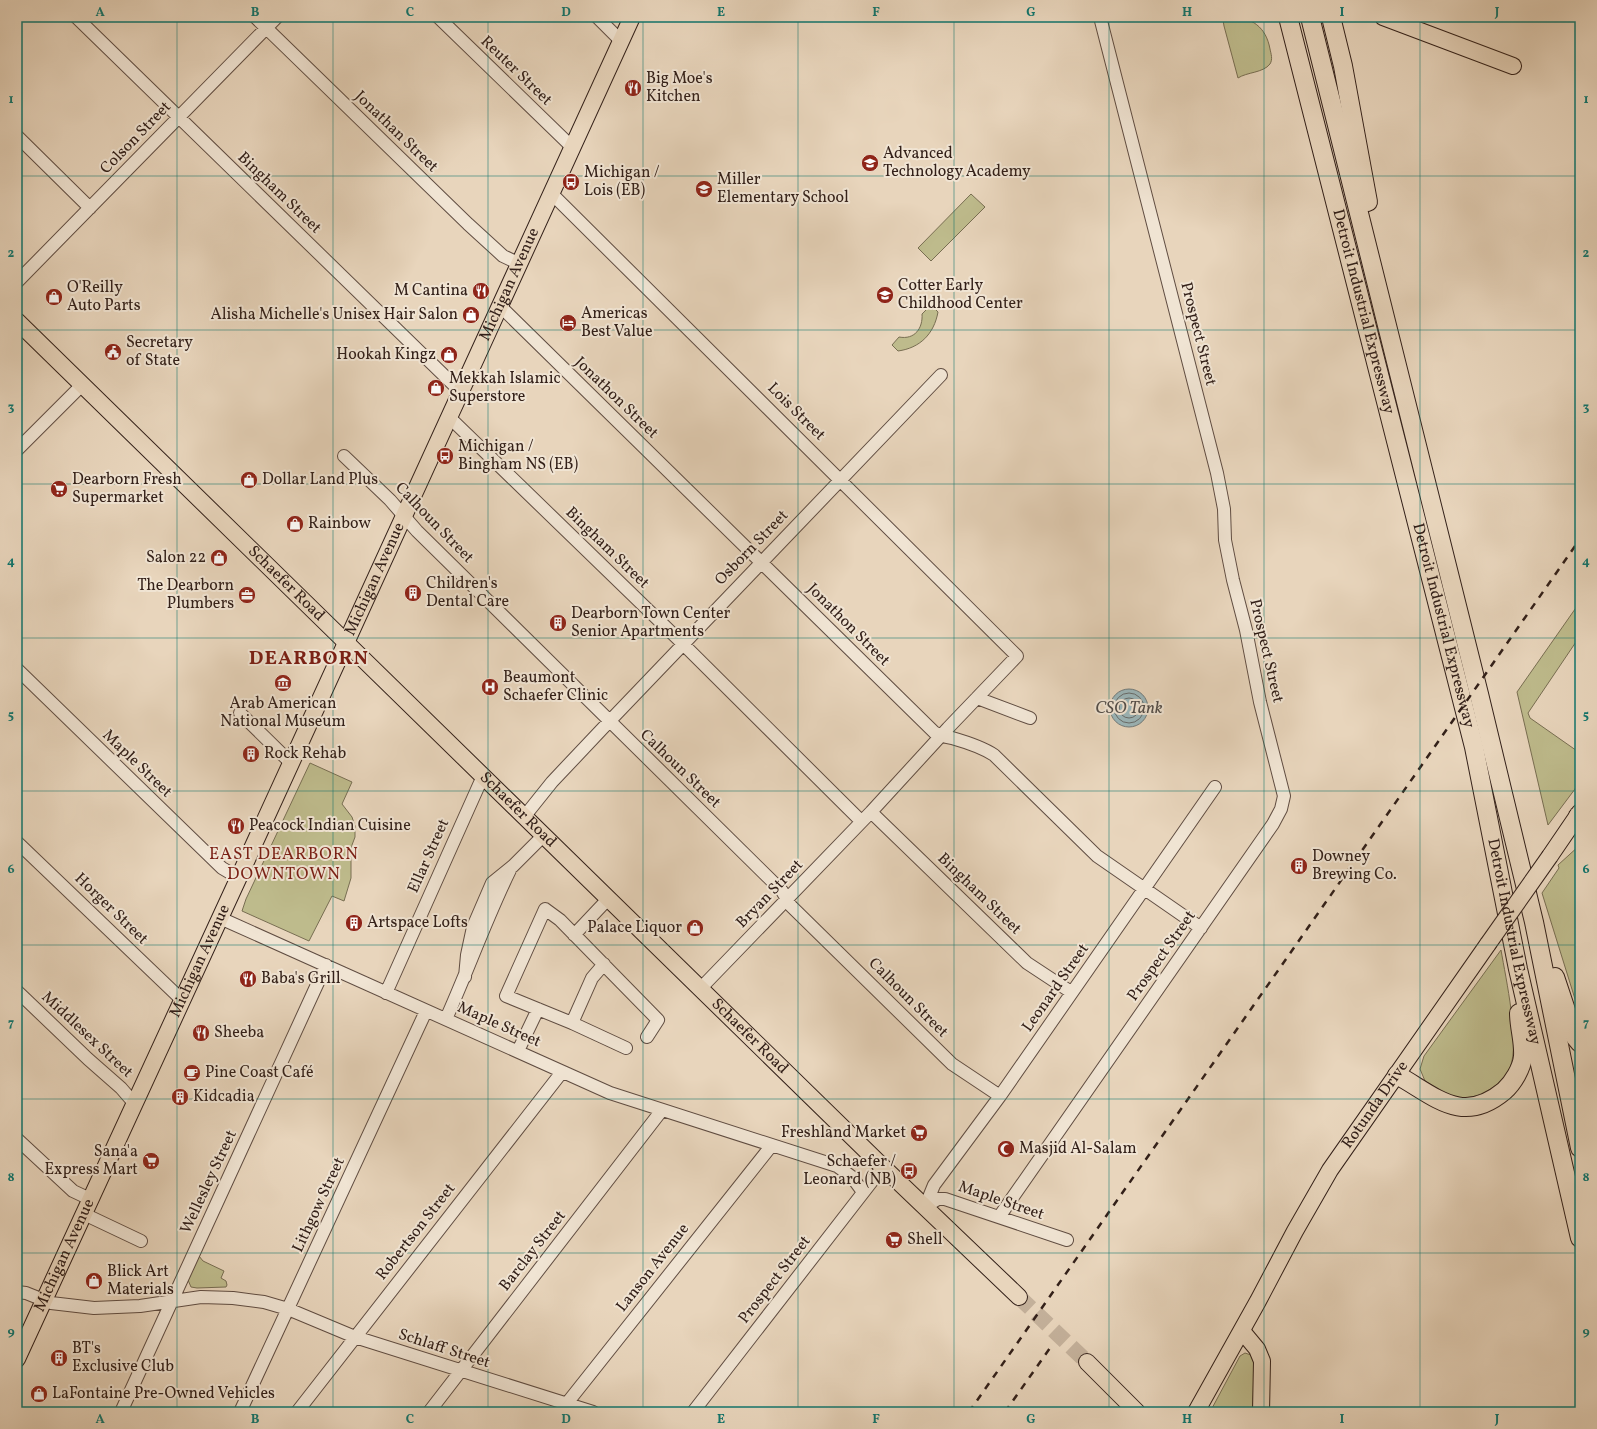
<svg xmlns="http://www.w3.org/2000/svg" width="1597" height="1429" font-family="Vollkorn,serif">
  <rect width="100%" height="100%" fill="#e8d5bc"/>
  <filter id="stains"><feTurbulence type="fractalNoise" baseFrequency=".005" numOctaves="4"/><feColorMatrix values="0 0 0 0 .2 0 0 0 0 .09 0 0 0 0 .02 0 0 0 .5 -.17"/></filter>
  <radialGradient id="worn" r=".72"><stop offset=".6" stop-color="#630" stop-opacity="0"/><stop offset="1" stop-color="#630" stop-opacity=".3"/></radialGradient>
  <path fill="#bebb8c" stroke="#786e52" d="M1230,17C1252,17 1266,27 1270,49C1271,54 1273,59 1270,64C1263,73 1247,72 1238,78L1224,26L1223,20Z
    M971,194L985,207L931,261L918,248Z
    M931,305L938,312C934,334 920,348 898,351L892,345L899,337C915,340 923,328 922,314Z
    M1580,602V636L1528,713L1530,718L1580,753V777L1575,789L1548,825L1517,692Z
    M310,763L352,782L342,804L352,817L355,826V837L352,845L351,857V878L344,901L332,896L309,941L242,911L246,899Z
    M1580,845V1015L1542,893L1559,868L1558,865Z
    M1501,950C1506,979 1520,1043 1510,1068C1505,1079 1496,1086 1487,1091C1461,1105 1447,1095 1425,1081L1420,1069L1424,1056Z
    M199,1256L203,1261L224,1271L221,1278L226,1281L227,1285L226,1287L197,1288L191,1287L188,1280Z
    M1245,1353L1251,1355L1254,1361L1253,1412H1210L1240,1356Z"/>
  <path fill="#9bb6ba" stroke="#717a7a" d="M1110 708a19 19 0 1 1 38 0a19 19 0 1 1-38 0Z"/>
  <g fill="none" stroke-linecap="round" stroke-linejoin="round">
    <path stroke="#676b6a" stroke-width="1" d="M1114 708a15 15 0 1 1 30 0a15 15 0 1 1-30 0Z
      M1119 708a10 10 0 1 1 20 0a10 10 0 1 1-20 0Z"/>
    <path stroke="#c4b19b" stroke-width="16" stroke-dasharray="16 8" stroke-linecap="butt" d="M1019,1297L1087,1362"/>
    <defs>
      <path id="minor" d="M76,17L461,392
        M255,17L468,224L503,256L520,264
        M438,17L572,147
        M597,17L621,41
        M17,136L90,208
        M551,193L1017,656L948,728L871,812L700,989
        M17,282L277,17
        M500,306L934,732C940,736 945,737 952,738C966,742 982,747 994,755L1097,856L1201,928
        M449,417L677,638L861,821
        M17,450L82,385
        M344,456L390,500L417,531L480,593L782,891L791,906L952,1064L1000,1096
        M17,669L222,868L239,878
        M977,698L1030,718
        M240,713L291,763
        M871,812L1027,963L1071,992
        M524,817L552,782L603,728L941,375
        M17,842L182,1000
        M220,918L610,1093L837,1166L852,1177L863,1192
        M574,935L608,899
        M465,977L467,955L473,927L492,883L513,866L543,836
        M17,991L88,1059L121,1088L134,1103
        M386,993L483,776
        M446,1019C468,970 486,919 510,870
        M572,1023L592,978L604,964
        M626,1048L572,1023L506,996L545,909L560,920L658,1020L647,1037
        M518,1051L538,1009
        M17,1139L73,1191L90,1199
        M925,1207L934,1185L1000,1096L1215,787
        M925,1207L938,1199H945L1067,1240
        M84,1214L141,1241
        M999,1217L1273,824L1281,809L1284,796L1260,702L1246,630L1233,580L1225,540L1224,509L1217,473L1100,17
        M17,1292L26,1293L51,1303L94,1308L140,1306L201,1297L233,1298L264,1302L288,1309L355,1337L593,1412
        M121,1412L326,965
        M240,1412L426,1011
        M297,1412L562,1072
        M429,1412L662,1110
        M560,1412L772,1145
        M693,1412L883,1167"/>
      <g id="major">
        <path d="M1383,17L1513,66"/>
        <path id="s1" d="M17,321L883,1167L1019,1297"/>
        <path d="M1550,856L1580,812"/>
        <path d="M1242,1331L1257,1349L1262,1361L1261,1412"/>
        <path id="s2" d="M17,1359L244,866L632,17"/>
        <path d="M1087,1362L1137,1412"/>
        <path id="s3" d="M1196,1412L1258,1301L1295,1231L1330,1170L1488,944"/>
      </g>
      <g id="highway">
        <path id="s4" d="M1288,17L1474,747L1518,969L1580,1238"/>
        <path d="M1310,17L1479,694L1534,922L1580,1148"/>
        <path d="M1331,17L1343,66L1368,202"/>
        <path d="M1578,816L1580,817"/>
        <path d="M1555,977L1575,1037L1580,1043"/>
        <path d="M1397,1075C1435,1096 1462,1126 1504,1091C1513,1083 1522,1068 1523,1056C1524,1042 1519,1027 1519,1013"/>
      </g>
    </defs>
    <use href="#minor" stroke="#604d42" stroke-width="14"/>
    <use href="#major" stroke="#332019" stroke-width="18"/>
    <use href="#highway" stroke="#332019" stroke-width="20"/>
    <use href="#minor" stroke="#f0e4d3" stroke-width="12"/>
    <use href="#major" stroke="#e8d5bc" stroke-width="16"/>
    <use href="#highway" stroke="#e8d5bc" stroke-width="18"/>
    <path stroke="#332019" stroke-width="2.5" stroke-dasharray="7 7" stroke-linecap="butt" d="M969,1412L1580,539
      M1005,1412L1050,1348"/>
    <defs>
      <path id="major-bridge" d="M1488,944L1550,856"/>
    </defs>
    <use href="#major-bridge" stroke="#332019" stroke-width="18" stroke-linecap="butt"/>
    <use href="#major-bridge" stroke="#e8d5bc" stroke-width="16"/>
  </g>
  <path fill="none" stroke="#0f766e" stroke-width="1" stroke-opacity="0.55" d="M177,17V1412M333,17V1412M488,17V1412M643,17V1412M798,17V1412M954,17V1412M1109,17V1412M1264,17V1412M1420,17V1412M17,176H1580M17,330H1580M17,484H1580M17,638H1580M17,791H1580M17,945H1580M17,1099H1580M17,1253H1580"/>
  <defs>
    <symbol id="restaurant-disc" viewBox="-11 -11 22 22"><circle r="9.5" fill="#8f2418" stroke="#f0e4d3"/><path d="M-5-6h1v4h1v-4h1v4h1v-4h1v5L-1.5 .5V6h-2V.5L-5-1ZM5-6V6H3V1.5H1.5Q1.5-4 5-6Z" fill="#fff"/></symbol>
    <symbol id="school-disc" viewBox="-11 -11 22 22"><circle r="9.5" fill="#8f2418" stroke="#f0e4d3"/><path d="M0-5L7-2L0 1L-7-2ZM-4 1L0 2.5L4 1V4Q0 6-4 4Z" fill="#fff"/></symbol>
    <symbol id="bus-disc" viewBox="-11 -11 22 22"><circle r="9.5" fill="#8f2418" stroke="#f0e4d3"/><path d="M-5-6H5V4H4V6H2V4H-2V6H-4V4H-5ZM-3.5-4V0h7V-4ZM-3.5 1.2v1.5H-2V1.2ZM2 1.2v1.5H3.5V1.2Z" fill="#fff"/></symbol>
    <symbol id="shop-disc" viewBox="-11 -11 22 22"><circle r="9.5" fill="#8f2418" stroke="#f0e4d3"/><path d="M-5-2.5h2.3a2.7 3.5 0 0 1 5.4 0H5L5.5 6h-11ZM-1.5-2.5h3a1.5 2.3 0 0 0-3 0Z" fill="#fff"/></symbol>
    <symbol id="hotel-disc" viewBox="-11 -11 22 22"><circle r="9.5" fill="#8f2418" stroke="#f0e4d3"/><path d="M-6-4.5h1.5V1H6V5H4.5V3h-9V5H-6ZM-4 0a1.8 1.8 0 1 1 3.6 0ZM.5 0V-2.5h3Q6-2.5 6 0Z" fill="#fff"/></symbol>
    <symbol id="civic-disc" viewBox="-11 -11 22 22"><circle r="9.5" fill="#8f2418" stroke="#f0e4d3"/><path d="M-.6-6.5H3V-4.5H.6V-3L4-1V1h2V6H-6V1h2V-1L-.6-3ZM-1.2 2.5V6h2.4V2.5Z" fill="#fff"/></symbol>
    <symbol id="supermarket-disc" viewBox="-11 -11 22 22"><circle r="9.5" fill="#8f2418" stroke="#f0e4d3"/><path d="M-6-5.5h2.5l.6 2H6L4.5 2H-2.5L-4.4-4H-6ZM-1.5 3.2a1.3 1.3 0 1 0 .1 0ZM3 3.2a1.3 1.3 0 1 0 .1 0Z" fill="#fff"/></symbol>
    <symbol id="building-disc" viewBox="-11 -11 22 22"><circle r="9.5" fill="#8f2418" stroke="#f0e4d3"/><path d="M-4-6H4V6H1V3H-1V6H-4ZM-2.5-4.3h1.7v1.8h-1.7ZM.8-4.3h1.7v1.8H.8ZM-2.5-1h1.7V.8h-1.7ZM.8-1h1.7V.8H.8Z" fill="#fff"/></symbol>
    <symbol id="office-disc" viewBox="-11 -11 22 22"><circle r="9.5" fill="#8f2418" stroke="#f0e4d3"/><path d="M-6-3h4V-5.5h4V-3h4V5H-6ZM-1-4.5V-3h2v-1.5ZM-6 0V1H6V0Z" fill="#fff"/></symbol>
    <symbol id="museum-disc" viewBox="-11 -11 22 22"><circle r="9.5" fill="#8f2418" stroke="#f0e4d3"/><path d="M0-6L6-3V-2H-6V-3ZM-5-1h2V3h-2ZM-1-1h2V3h-2ZM3-1h2V3H3ZM-6 4H6V6H-6Z" fill="#fff"/></symbol>
    <symbol id="hospital-disc" viewBox="-11 -11 22 22"><circle r="9.5" fill="#8f2418" stroke="#f0e4d3"/><path d="M-5-5h3v3.5h4V-5h3V5h-3V1.5h-4V5h-3Z" fill="#fff"/></symbol>
    <symbol id="cafe-disc" viewBox="-11 -11 22 22"><circle r="9.5" fill="#8f2418" stroke="#f0e4d3"/><path d="M-5.5-4.5H6V0H3Q3 3.5 0 3.5H-2.5Q-5.5 3.5-5.5 0ZM3-3.2v2h1.7v-2ZM-6 4.5H4V6H-6Z" fill="#fff"/></symbol>
    <symbol id="mosque-disc" viewBox="-11 -11 22 22"><circle r="9.5" fill="#8f2418" stroke="#f0e4d3"/><path d="M3.5-4.9A6 6 0 1 0 3.5 4.9A5 5 0 1 1 3.5-4.9Z" fill="#fff"/></symbol>
  </defs>
  <g fill-rule="evenodd">
    <use href="#restaurant-disc" x="623" y="78" width="20" height="20"/>
    <use href="#school-disc" x="860" y="153" width="20" height="20"/>
    <use href="#bus-disc" x="561" y="172" width="20" height="20"/>
    <use href="#school-disc" x="694" y="179" width="20" height="20"/>
    <use href="#restaurant-disc" x="471" y="281" width="20" height="20"/>
    <use href="#school-disc" x="875" y="285" width="20" height="20"/>
    <use href="#shop-disc" x="44" y="287" width="20" height="20"/>
    <use href="#shop-disc" x="461" y="305" width="20" height="20"/>
    <use href="#hotel-disc" x="558" y="313" width="20" height="20"/>
    <use href="#civic-disc" x="103" y="342" width="20" height="20"/>
    <use href="#shop-disc" x="439" y="345" width="20" height="20"/>
    <use href="#shop-disc" x="426" y="378" width="20" height="20"/>
    <use href="#bus-disc" x="435" y="446" width="20" height="20"/>
    <use href="#shop-disc" x="239" y="470" width="20" height="20"/>
    <use href="#supermarket-disc" x="49" y="479" width="20" height="20"/>
    <use href="#shop-disc" x="285" y="514" width="20" height="20"/>
    <use href="#shop-disc" x="209" y="548" width="20" height="20"/>
    <use href="#building-disc" x="403" y="583" width="20" height="20"/>
    <use href="#office-disc" x="237" y="585" width="20" height="20"/>
    <use href="#building-disc" x="548" y="613" width="20" height="20"/>
    <use href="#museum-disc" x="273" y="673" width="20" height="20"/>
    <use href="#hospital-disc" x="480" y="677" width="20" height="20"/>
    <use href="#building-disc" x="241" y="744" width="20" height="20"/>
    <use href="#restaurant-disc" x="226" y="816" width="20" height="20"/>
    <use href="#building-disc" x="1289" y="856" width="20" height="20"/>
    <use href="#building-disc" x="344" y="913" width="20" height="20"/>
    <use href="#shop-disc" x="685" y="918" width="20" height="20"/>
    <use href="#restaurant-disc" x="238" y="969" width="20" height="20"/>
    <use href="#restaurant-disc" x="191" y="1023" width="20" height="20"/>
    <use href="#cafe-disc" x="182" y="1063" width="20" height="20"/>
    <use href="#building-disc" x="170" y="1087" width="20" height="20"/>
    <use href="#supermarket-disc" x="909" y="1123" width="20" height="20"/>
    <use href="#mosque-disc" x="996" y="1139" width="20" height="20"/>
    <use href="#supermarket-disc" x="141" y="1151" width="20" height="20"/>
    <use href="#bus-disc" x="899" y="1161" width="20" height="20"/>
    <use href="#supermarket-disc" x="884" y="1230" width="20" height="20"/>
    <use href="#shop-disc" x="84" y="1271" width="20" height="20"/>
    <use href="#building-disc" x="49" y="1348" width="20" height="20"/>
    <use href="#shop-disc" x="29" y="1384" width="20" height="20"/>
  </g>
  <g text-anchor="middle" dominant-baseline="central" stroke-width="4" stroke-linejoin="round" paint-order="stroke">
    <g font-size="16" fill="#332019" stroke="#f0e4d3">
      <text transform="translate(516 71) rotate(44)">Reuter Street</text>
      <text transform="translate(396 132) rotate(44)">Jonathan Street</text>
      <text transform="translate(136 138) rotate(-46)">Colson Street</text>
      <text transform="translate(279 193) rotate(44)">Bingham Street</text>
      <text stroke="none"><textPath href="#s2" startOffset="1182">Michigan Avenue</textPath></text>
      <text stroke="none"><textPath href="#s4" startOffset="304">Detroit Industrial Expressway</textPath></text>
      <text transform="translate(1198 334) rotate(76)">Prospect Street</text>
      <text transform="translate(616 398) rotate(44)">Jonathon Street</text>
      <text transform="translate(796 412) rotate(45)">Lois Street</text>
      <text transform="translate(434 523) rotate(46)">Calhoun Street</text>
      <text transform="translate(607 548) rotate(44)">Bingham Street</text>
      <text transform="translate(752 548) rotate(-46)">Osborn Street</text>
      <text stroke="none"><textPath href="#s2" startOffset="858">Michigan Avenue</textPath></text>
      <text stroke="none"><textPath href="#s1" startOffset="376">Schaefer Road</textPath></text>
      <text transform="translate(848 625) rotate(45)">Jonathon Street</text>
      <text stroke="none"><textPath href="#s4" startOffset="628">Detroit Industrial Expressway</textPath></text>
      <text transform="translate(1266 651) rotate(77)">Prospect Street</text>
      <text transform="translate(137 764) rotate(44)">Maple Street</text>
      <text transform="translate(680 769) rotate(44)">Calhoun Street</text>
      <text stroke="none"><textPath href="#s1" startOffset="700">Schaefer Road</textPath></text>
      <text transform="translate(429 856) rotate(-66)">Ellar Street</text>
      <text transform="translate(770 894) rotate(-46)">Bryan Street</text>
      <text transform="translate(979 894) rotate(44)">Bingham Street</text>
      <text transform="translate(111 909) rotate(44)">Horger Street</text>
      <text stroke="none"><textPath href="#s4" startOffset="952">Detroit Industrial Expressway</textPath></text>
      <text transform="translate(1162 956) rotate(-55)">Prospect Street</text>
      <text stroke="none"><textPath href="#s2" startOffset="438">Michigan Avenue</textPath></text>
      <text transform="translate(1056 988) rotate(-55)">Leonard Street</text>
      <text transform="translate(908 998) rotate(45)">Calhoun Street</text>
      <text transform="translate(499 1025) rotate(24)">Maple Street</text>
      <text transform="translate(87 1035) rotate(43)">Middlesex Street</text>
      <text stroke="none"><textPath href="#s1" startOffset="1024">Schaefer Road</textPath></text>
      <text stroke="none"><textPath href="#s3" startOffset="356">Rotunda Drive</textPath></text>
      <text transform="translate(209 1182) rotate(-65)">Wellesley Street</text>
      <text transform="translate(1001 1201) rotate(19)">Maple Street</text>
      <text transform="translate(319 1205) rotate(-65)">Lithgow Street</text>
      <text transform="translate(416 1232) rotate(-52)">Robertson Street</text>
      <text transform="translate(533 1251) rotate(-52)">Barclay Street</text>
      <text stroke="none"><textPath href="#s2" startOffset="114">Michigan Avenue</textPath></text>
      <text transform="translate(653 1268) rotate(-52)">Lanson Avenue</text>
      <text transform="translate(775 1280) rotate(-52)">Prospect Street</text>
      <text transform="translate(444 1349) rotate(18)">Schlaff Street</text>
    </g>
    <g font-size="16" fill="#332019" stroke="#f0e4d3" text-anchor="start">
      <text x="646" y="79">Big Moe's<tspan x="646" dy="18">Kitchen</tspan></text>
      <text x="883" y="154">Advanced<tspan x="883" dy="18">Technology Academy</tspan></text>
      <text x="584" y="173">Michigan /<tspan x="584" dy="18">Lois (EB)</tspan></text>
      <text x="717" y="180">Miller<tspan x="717" dy="18">Elementary School</tspan></text>
      <text x="898" y="286">Cotter Early<tspan x="898" dy="18">Childhood Center</tspan></text>
      <text x="67" y="288">O'Reilly<tspan x="67" dy="18">Auto Parts</tspan></text>
      <text x="468" y="291" text-anchor="end">M Cantina</text>
      <text x="581" y="314">Americas<tspan x="581" dy="18">Best Value</tspan></text>
      <text x="458" y="315" text-anchor="end">Alisha Michelle's Unisex Hair Salon</text>
      <text x="126" y="343">Secretary<tspan x="126" dy="18">of State</tspan></text>
      <text x="436" y="355" text-anchor="end">Hookah Kingz</text>
      <text x="449" y="379">Mekkah Islamic<tspan x="449" dy="18">Superstore</tspan></text>
      <text x="458" y="447">Michigan /<tspan x="458" dy="18">Bingham NS (EB)</tspan></text>
      <text x="72" y="480">Dearborn Fresh<tspan x="72" dy="18">Supermarket</tspan></text>
      <text x="262" y="480">Dollar Land Plus</text>
      <text x="308" y="524">Rainbow</text>
      <text x="206" y="558" text-anchor="end">Salon 22</text>
      <text x="426" y="584">Children's<tspan x="426" dy="18">Dental Care</tspan></text>
      <text x="234" y="586" text-anchor="end">The Dearborn<tspan x="234" dy="18">Plumbers</tspan></text>
      <text x="571" y="614">Dearborn Town Center<tspan x="571" dy="18">Senior Apartments</tspan></text>
      <text x="503" y="678">Beaumont<tspan x="503" dy="18">Schaefer Clinic</tspan></text>
      <text x="283" y="704" text-anchor="middle">Arab American<tspan x="283" dy="18">National Museum</tspan></text>
      <text x="264" y="754">Rock Rehab</text>
      <text x="249" y="826">Peacock Indian Cuisine</text>
      <text x="1312" y="857">Downey<tspan x="1312" dy="18">Brewing Co.</tspan></text>
      <text x="367" y="923">Artspace Lofts</text>
      <text x="682" y="928" text-anchor="end">Palace Liquor</text>
      <text x="261" y="979">Baba's Grill</text>
      <text x="214" y="1033">Sheeba</text>
      <text x="205" y="1073">Pine Coast Café</text>
      <text x="193" y="1097">Kidcadia</text>
      <text x="906" y="1133" text-anchor="end">Freshland Market</text>
      <text x="1019" y="1149">Masjid Al-Salam</text>
      <text x="138" y="1152" text-anchor="end">Sana'a<tspan x="138" dy="18">Express Mart</tspan></text>
      <text x="896" y="1162" text-anchor="end">Schaefer /<tspan x="896" dy="18">Leonard (NB)</tspan></text>
      <text x="907" y="1240">Shell</text>
      <text x="107" y="1272">Blick Art<tspan x="107" dy="18">Materials</tspan></text>
      <text x="72" y="1349">BT's<tspan x="72" dy="18">Exclusive Club</tspan></text>
      <text x="52" y="1394">LaFontaine Pre-Owned Vehicles</text>
    </g>
    <g font-size="17" font-style="italic" fill="#524d49" stroke="#f0e4d3">
      <text x="1129" y="708">CSO Tank</text>
    </g>
    <g font-size="17" letter-spacing="1" fill="#7a1f14" stroke="#f0e4d3">
      <text x="284" y="854">EAST DEARBORN<tspan x="284" dy="20">DOWNTOWN</tspan></text>
    </g>
    <g font-size="20" font-weight="bold" letter-spacing="1" fill="#7a1f14" stroke="#f0e4d3">
      <text x="309" y="659">DEARBORN</text>
    </g>
  </g>
  <rect width="1597" height="1429" fill="none" stroke="#e8d5bc" stroke-width="44"/>
  <rect x="22" y="22" width="1553" height="1385" fill="none" stroke="#0f766e" stroke-width="1.5"/>
  <g font-size="13" text-anchor="middle" font-weight="bold" fill="#0f766e">
    <text x="100" y="16">A</text>
    <text x="255" y="16">B</text>
    <text x="410" y="16">C</text>
    <text x="566" y="16">D</text>
    <text x="721" y="16">E</text>
    <text x="876" y="16">F</text>
    <text x="1031" y="16">G</text>
    <text x="1187" y="16">H</text>
    <text x="1342" y="16">I</text>
    <text x="1497" y="16">J</text>
    <text x="11" y="103">1</text>
    <text x="1586" y="103">1</text>
    <text x="11" y="257">2</text>
    <text x="1586" y="257">2</text>
    <text x="11" y="411">3</text>
    <text x="1586" y="411">3</text>
    <text x="11" y="565">4</text>
    <text x="1586" y="565">4</text>
    <text x="11" y="719">5</text>
    <text x="1586" y="719">5</text>
    <text x="11" y="873">6</text>
    <text x="1586" y="873">6</text>
    <text x="11" y="1027">7</text>
    <text x="1586" y="1027">7</text>
    <text x="11" y="1181">8</text>
    <text x="1586" y="1181">8</text>
    <text x="11" y="1335">9</text>
    <text x="1586" y="1335">9</text>
    <text x="100" y="1423">A</text>
    <text x="255" y="1423">B</text>
    <text x="410" y="1423">C</text>
    <text x="566" y="1423">D</text>
    <text x="721" y="1423">E</text>
    <text x="876" y="1423">F</text>
    <text x="1031" y="1423">G</text>
    <text x="1187" y="1423">H</text>
    <text x="1342" y="1423">I</text>
    <text x="1497" y="1423">J</text>
  </g>
  <rect width="100%" height="100%" filter="url(#stains)"/>
  <rect width="100%" height="100%" fill="url(#worn)"/>
</svg>
